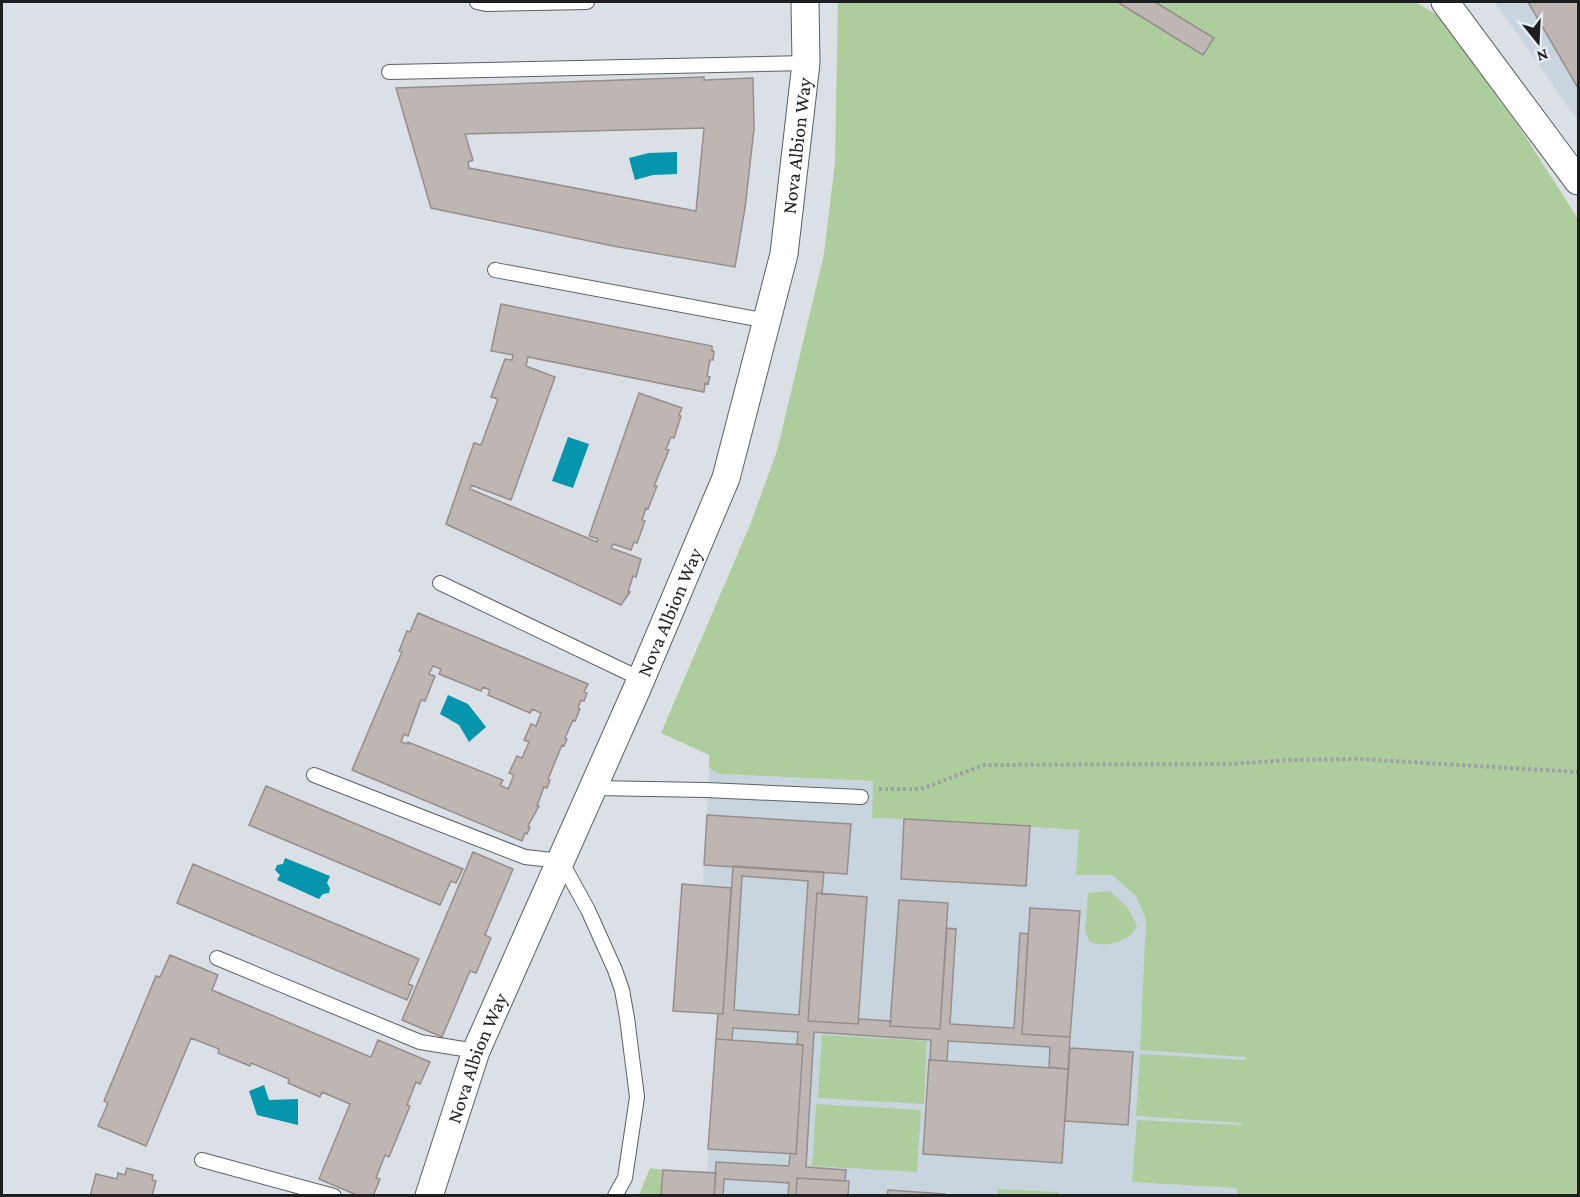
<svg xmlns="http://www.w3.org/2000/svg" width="1580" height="1197" font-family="'Crimson Pro',serif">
  <rect width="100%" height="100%" fill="#dae0e6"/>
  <path fill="#c8d5df" d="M1495,2H1578V121Z
    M709,768L719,774L873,781L872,818L904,819L1079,830L1112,875L1136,896L1146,919L1145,988L1250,995L1238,1195L661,1196L663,1170L707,1172L717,1014L673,1011L682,884L703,885Z"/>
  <path fill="#adce9c" d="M838,2H1415L1439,16L1494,87L1578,219V1195L1237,1196V1188L1132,1182L1137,1120L1242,1125L1241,1123L1136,1116L1140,1054L1245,1060L1246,1057L1140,1050L1146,919L1136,896L1112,875H1076L1079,830L904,819L872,818L873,781L719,774L709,768V755L661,733L750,525L777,451L824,254L835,162Z
    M1110,891L1127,907L1137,926C1129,943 1105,948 1090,942L1085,931L1088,893Z
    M822,1035L927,1041L924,1104L818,1098Z
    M816,1104L921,1110L917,1172L812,1166Z
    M650,1168L663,1170L661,1195H639Z
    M998,1189L1059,1192V1195H997Z"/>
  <path fill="#0595ad" d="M677,152V174L653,175L635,180L629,158L649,153Z
    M568,437L589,444L573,488L552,481Z
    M448,695L468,704L486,727L469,742L459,725L440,714Z
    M285,858L330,876L327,883L330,888L329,893L323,894L319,899L277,880L280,875L275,870L277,865L283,864Z
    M264,1085L269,1100L298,1099V1125L257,1115L249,1091Z"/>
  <path fill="#beb6b3" stroke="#958e8b" stroke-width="1.5" fill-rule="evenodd" d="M1120,2H1155L1214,38L1203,55L1119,3Z
    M1528,2H1578V88Z
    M704,77V80L753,78L754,129L745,208L735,267L613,246L431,208L396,88ZM704,128L696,211L469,168L468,162L473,160L465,134Z
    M501,304L712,346V351H714L713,360H710L707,376L710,377L708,384L705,383L704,392L528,357L526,366L555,377L511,500L471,485L470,489L597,542L598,539L589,536L639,393L682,408L679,415L681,416L674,438L671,437L666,449L669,450L654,486H657L648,509L646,508L642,520L645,521L637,543L634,542L631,550L613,544L611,548L641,559L636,577L633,576L628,592H630L621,605L446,524L474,443L481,445L498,399L491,397L505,359L512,360L513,355L491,351Z
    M418,613L588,684L584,692L587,693L584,701L581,700L578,708L580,709L575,721L573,720L565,738L567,739L564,746L562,745L548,779L550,780L547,788L544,787L537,806H539L528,826L530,827L527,834L525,833L522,841L352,770L402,652L399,651L407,631L410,632ZM433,666L441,669L439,674L481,691L483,687L490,690L488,695L530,713L532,709L541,713L536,726L531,724L524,740L529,742L522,758L517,756L509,773L514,775L508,789L500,785L503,780L408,742V744L401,742L404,734L408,736L421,700L425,701L435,676L429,674Z
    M266,786L463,869L456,883L451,881L440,905L249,825Z
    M707,815L851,824L847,874L704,865Z
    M904,819L1030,826L1026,886L901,879Z
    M473,852L513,869L485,935L491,938L476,973L470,971L442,1037L402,1020Z
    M193,864L419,959L408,984L413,986L407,1000L177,903Z
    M733,866L824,872L822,894L817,893L808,1021L858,1024L859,1019L891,1021L890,1026L940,1029L947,928L956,929L950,1024L1014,1028L1020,933L1028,934L1022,1034L1070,1037L1068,1069L1049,1067L1050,1047L948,1041L947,1061L930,1060L931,1040L814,1032L806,1167L846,1170L845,1181L797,1178L796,1196H788L789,1183L724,1179L723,1196H714L716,1162L789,1166L790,1153L796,1154L803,1045L797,1044L798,1032L733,1028L732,1040L716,1039L718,1014H723ZM742,876L808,881L799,1015L734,1010Z
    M682,884L731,888L723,1014L673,1011Z
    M817,893L867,897L858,1024L808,1021Z
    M899,900L948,903L940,1029L890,1026Z
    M1030,908L1080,911L1070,1037L1022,1034Z
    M170,955L218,975L212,990L368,1056L371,1057L378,1040L430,1062L420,1084L416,1082L407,1105L410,1106L389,1157L385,1155L376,1178L380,1179L373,1196H359L319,1179L350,1104L322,1092L320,1097L288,1083L289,1079L251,1063L250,1066L218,1053L219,1049L191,1038L146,1146L98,1126L108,1103L104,1101L156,976L160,977Z
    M716,1039L803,1045L796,1154L708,1149Z
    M1070,1048L1133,1052L1128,1125L1065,1121Z
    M929,1060L1068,1069L1062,1163L923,1154Z
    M127,1168L153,1175L152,1180L156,1181L152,1196H90L96,1174L117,1179L118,1173L125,1175Z
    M663,1170L716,1173L714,1196H661Z
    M797,1178L849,1181L848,1196H796Z
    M888,1190L945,1194V1196H887Z"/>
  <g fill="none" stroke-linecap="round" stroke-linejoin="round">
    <defs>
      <path id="lane" d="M477,2L486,4L587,2
        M389,72L806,63
        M495,270L767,321
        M440,583L641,679
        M314,775L525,857L561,861L588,910L615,970L622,990L627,1018L637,1097L625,1178L615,1196
        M593,788L706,790L861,797
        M217,958L420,1042L476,1051
        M202,1160L334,1196"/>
      <g id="street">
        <path d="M1445,2L1578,181"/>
        <path id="s1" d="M429,1196L476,1051L636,691L726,478L784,254L806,63L805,2"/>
      </g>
    </defs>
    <use href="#lane" stroke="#5b6065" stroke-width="16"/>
    <use href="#street" stroke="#5b6065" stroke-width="29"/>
    <path stroke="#9ca1a5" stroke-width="4" stroke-dasharray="3 3" stroke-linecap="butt" d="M879,789H921L984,765L1230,764L1289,760L1360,759L1578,772"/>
    <use href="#lane" stroke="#fff" stroke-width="14"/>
    <use href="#street" stroke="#fff" stroke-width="27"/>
  </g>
  <g text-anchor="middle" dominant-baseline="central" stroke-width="5" stroke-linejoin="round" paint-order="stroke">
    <g font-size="20" fill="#1c1e20" stroke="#e7eef3">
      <text stroke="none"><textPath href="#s1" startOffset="1118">Nova Albion Way</textPath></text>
      <text stroke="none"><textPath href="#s1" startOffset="632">Nova Albion Way</textPath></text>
      <text stroke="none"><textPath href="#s1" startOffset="146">Nova Albion Way</textPath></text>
    </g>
  </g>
  <rect width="1580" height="1197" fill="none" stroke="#1c1e20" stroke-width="6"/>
  <g transform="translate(1538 42) rotate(162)" stroke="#e7eef3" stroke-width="4.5" paint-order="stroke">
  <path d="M0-4.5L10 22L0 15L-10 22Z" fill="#1c1e20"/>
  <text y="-9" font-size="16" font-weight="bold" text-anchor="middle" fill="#1c1e20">N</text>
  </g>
</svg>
